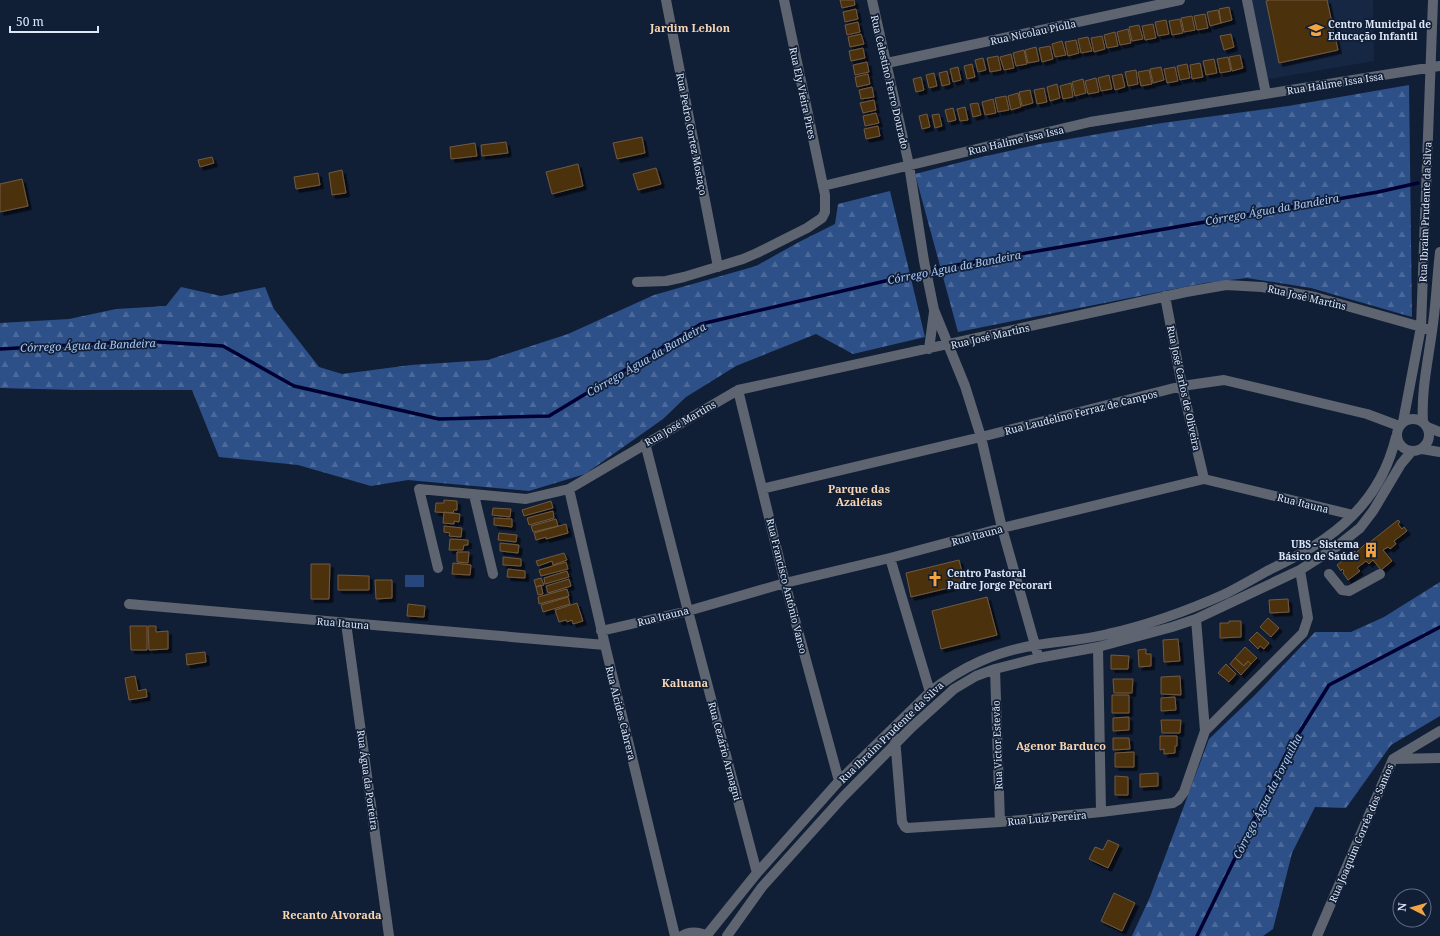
<svg xmlns="http://www.w3.org/2000/svg" width="1440" height="936" font-family="'Noto Serif',serif">
  <defs>
    <pattern id="forest-firs" width="22" height="20" patternUnits="userSpaceOnUse"><rect width="22" height="20" fill="#2d5089"/><path d="M5 1l3.5 6h-7zM16 11l3.5 6h-7z" fill="#4b699a"/></pattern>
    <filter id="shadow"><feDropShadow dx="3.5" dy="3.5" stdDeviation="0" flood-color="#0009"/></filter>
  </defs>
  <rect width="100%" height="100%" fill="#111f36"/>
  <path fill="#162744" d="M1252,0H1373L1374,61L1268,79Z"/>
  <path fill="url(#forest-firs)" d="M1409,85L1412,317L1311,288L1247,278L1205,283L958,332L915,174L977,158L1040,144L1162,123L1288,106Z
    M890,191L925,337L853,354L816,334L736,366L686,397L663,419L585,474L529,491L408,480L371,486L298,465L219,457L192,390H75L0,388V323L69,319L116,309L166,306L181,287L221,296L265,287L274,309L319,367L342,374L411,365L488,360L568,334L654,295L756,266L799,242L835,224L838,204Z
    M1440,582V716L1391,745L1346,808L1315,807L1292,853L1273,929L1263,936H1132L1150,897L1209,739L1255,695L1315,632H1351L1384,617Z"/>
  <path fill="#26467c" d="M405,575H424V587H405Z"/>
  <g fill="none" stroke-linecap="round" stroke-linejoin="round">
    <path stroke="#000032" stroke-width="3.5" d="M0,349L144,341L223,346L294,386L439,419L549,416L701,324L945,267L1378,192L1418,183
      M1197,936L1286,754L1329,685L1440,627"/>
  </g>
  <path fill="#4c310f" stroke="#715a41" filter="url(#shadow)" d="M840,0H854L855,5L842,8Z
    M1269,0H1327L1338,50L1279,63L1266,1Z
    M1229,7L1232,20L1221,23L1219,9Z
    M856,9L858,19L845,22L843,12Z
    M1218,10L1221,23L1210,26L1207,12Z
    M1205,14L1208,28L1197,30L1194,16Z
    M1192,16L1195,30L1184,32L1181,18Z
    M1180,19L1183,33L1172,35L1169,21Z
    M1166,20L1169,34L1158,36L1155,22Z
    M858,22L860,32L847,35L845,25Z
    M1153,24L1156,38L1145,40L1142,26Z
    M1139,25L1143,39L1132,41L1129,27Z
    M1128,29L1131,43L1120,45L1117,32Z
    M1115,32L1118,46L1107,48L1104,35Z
    M861,34L864,44L850,47L848,37Z
    M1231,34L1234,47L1224,50L1220,36Z
    M1102,36L1105,49L1094,52L1091,38Z
    M1088,37L1092,51L1081,53L1078,39Z
    M1076,40L1079,53L1068,56L1065,42Z
    M1062,41L1066,55L1055,57L1052,44Z
    M1050,46L1053,59L1042,62L1039,48Z
    M1036,47L1039,61L1028,63L1025,50Z
    M863,48L865,58L851,61L849,51Z
    M1024,50L1027,64L1016,66L1013,53Z
    M1011,54L1014,68L1004,70L1000,57Z
    M1240,55L1243,68L1232,71L1229,57Z
    M998,56L1001,70L990,72L987,58Z
    M1228,57L1231,71L1220,73L1217,59Z
    M983,58L986,70L978,72L975,60Z
    M1214,59L1217,73L1206,75L1203,61Z
    M867,62L869,72L855,75L853,65Z
    M1200,63L1203,77L1192,79L1190,65Z
    M972,64L975,77L967,79L964,66Z
    M1187,64L1190,78L1180,80L1177,66Z
    M958,67L961,80L953,82L950,69Z
    M1161,67L1164,80L1153,83L1150,69Z
    M1175,67L1178,81L1167,83L1164,69Z
    M1136,70L1138,84L1128,86L1125,72Z
    M1149,70L1152,84L1141,86L1138,72Z
    M947,71L950,84L942,86L939,73Z
    M934,73L937,86L929,88L926,75Z
    M868,74L870,84L857,87L855,77Z
    M1122,74L1125,87L1115,90L1112,76Z
    M1109,75L1112,89L1101,91L1098,78Z
    M921,77L924,90L916,92L913,79Z
    M1096,78L1099,92L1088,94L1085,81Z
    M1083,79L1086,93L1075,96L1072,82Z
    M1071,83L1073,97L1063,99L1060,86Z
    M1057,84L1060,98L1050,101L1047,87Z
    M872,87L874,97L861,99L859,90Z
    M1044,88L1047,102L1037,104L1034,90Z
    M1030,90L1033,103L1022,106L1019,92Z
    M1018,93L1021,107L1011,110L1008,96Z
    M1006,96L1009,110L998,112L995,98Z
    M993,99L996,113L985,115L982,102Z
    M874,100L876,110L863,113L860,103Z
    M978,103L981,115L973,117L970,104Z
    M965,107L968,120L960,121L957,109Z
    M953,108L956,120L948,122L945,110Z
    M876,113L879,123L865,126L863,116Z
    M927,114L930,127L922,129L919,116Z
    M939,114L942,126L935,128L932,115Z
    M878,126L880,136L866,139L864,129Z
    M642,137L645,153L617,159L613,143Z
    M506,142L508,153L482,156L481,145Z
    M475,143L477,156L451,159L450,147Z
    M212,157L214,163L200,167L198,160Z
    M578,164L583,186L552,194L546,172Z
    M656,168L661,184L638,190L633,174Z
    M342,170L346,193L332,195L329,173Z
    M318,173L320,185L296,189L294,177Z
    M22,179L28,206L0,212V184Z
    M444,500L457,501V510H454L453,513L435,512L436,503H444Z
    M551,501L553,508L524,516L522,510Z
    M493,508L511,509L510,517L492,515Z
    M553,511L554,518L529,525L527,518Z
    M444,512L460,514L459,522L454,521V524L443,523Z
    M494,518L512,519V527L494,525Z
    M556,519L558,526L533,532L531,526Z
    M1398,520L1400,522L1398,524L1402,529L1404,527L1407,531L1394,541L1396,544L1390,549L1388,547L1383,550L1392,561L1381,570L1373,560L1369,564L1366,561L1357,568L1360,571L1348,580L1343,573L1344,571L1342,569L1341,571L1337,565L1355,551L1356,553L1365,544V545L1368,542L1369,543Z
    M566,524L568,533L546,539V537L536,540L534,533Z
    M444,526L462,528L461,537L449,536L450,533L444,532Z
    M499,533L517,535L516,542L498,540Z
    M450,539L468,540V545H464L463,550H449Z
    M500,543L519,545L518,553L500,551Z
    M457,552H469L468,563L457,562Z
    M564,553L567,560L553,565L552,561L538,566L536,561Z
    M503,557L521,559V566L503,565Z
    M959,560L965,584L911,597L906,573Z
    M566,562L568,569L541,576L539,570Z
    M453,563L471,565L470,575L452,574Z
    M311,564H330L329,599H311Z
    M508,569L525,571V578L507,577Z
    M567,571L569,577L545,584L544,578Z
    M338,575L369,576V590H338Z
    M541,578L544,585L536,587L534,580Z
    M569,579L571,586L548,593L546,586Z
    M375,580H392V598L376,599Z
    M541,585L543,594L538,595L536,587Z
    M567,589L569,596L539,604L538,597Z
    M568,597L570,604L543,612L541,605Z
    M987,597L997,635L941,649L932,611Z
    M1288,599L1289,612L1270,613L1269,600Z
    M577,603L583,621L573,624L572,620L567,622L566,620L559,622L555,610Z
    M408,604L425,606L424,617L407,616Z
    M1268,618L1279,628L1271,637L1260,627Z
    M1229,621H1241V637L1220,638V623H1229Z
    M130,626H147V650H131Z
    M148,626H156V632L168,631V649L149,650Z
    M1257,632L1269,643L1264,649L1260,646L1258,649L1249,640Z
    M1178,639L1180,661L1164,662L1163,640Z
    M1245,647L1257,658L1251,664L1248,661L1244,666L1235,658Z
    M1146,649V654H1151V666L1139,667L1138,650Z
    M205,652L206,662L187,665L186,654Z
    M1111,655L1129,656L1128,669H1111Z
    M1235,658L1244,666L1248,661L1251,664L1241,675L1230,664Z
    M1226,664L1236,674L1229,682L1218,673Z
    M135,676L138,691L146,689L147,697L129,700L125,678Z
    M1180,676L1181,695L1161,694V677Z
    M1113,679H1133L1132,693H1114Z
    M1112,695H1129V713H1112Z
    M1175,697L1176,710L1161,711V698Z
    M1129,717V730L1113,731V718Z
    M1161,720H1181L1180,733H1162Z
    M1160,736H1177V746H1175V753L1164,754V749L1160,750Z
    M1113,738H1129L1130,749L1113,750Z
    M1134,752V767H1115V753Z
    M1158,773V786L1140,787V774Z
    M1115,776L1128,777V795H1115Z
    M1108,840L1119,845L1108,868L1089,859L1095,847L1103,850Z
    M1114,893L1135,903L1122,931L1101,921Z"/>
  <g fill="none" stroke-linecap="round" stroke-linejoin="round">
    <path stroke="#5e6571" stroke-width="10" d="M666,0L718,267
      M872,0L909,165L924,261L934,310L965,386L981,437L1002,528L1037,652
      M1247,0L1266,94
      M887,63L1180,0
      M823,186L1090,122L1440,66
      M637,282L666,281L684,277L743,259L757,253L807,228L822,218L825,212V195L784,0
      M1165,296L1182,386L1204,479
      M929,349L934,312
      M738,390L785,583L839,781
      M1397 435a16 16 0 1 1 32 0a16 16 0 1 1-32 0Z
      M1403,422L1421,327L1433,0
      M1423,422C1421,392 1428,361 1432,331C1436,305 1437,278 1440,252
      M1427,427L1440,432
      M645,443L688,611L757,873
      M1422,449L1440,452
      M569,489L605,645L675,936
      M762,489L981,437L1182,386L1224,380L1367,414L1399,426
      M474,495L493,574
      M890,558L930,692
      M438,568L419,489L526,499L569,489L738,390L1186,292L1226,285L1262,287L1315,297L1432,330
      M1329,574L1342,590L1349,591L1380,574
      M129,604L605,645
      M346,623L389,936
      M601,631L688,611L785,583L890,558L1002,528L1204,479L1353,515
      M1098,647L1101,812
      M995,669L1000,822
      M1205,731L1303,633L1308,618L1300,570
      M895,738L902,822L905,827L907,828L1000,822L1101,812L1173,803L1178,800L1184,792L1205,731L1196,619
      M1394,759L1440,758
      M707,935L757,873L839,781L930,692C963,666 995,652 1036,645C1060,641 1084,640 1108,634C1148,625 1187,611 1225,594C1239,587 1253,579 1267,571C1298,556 1329,540 1353,515C1374,494 1389,466 1396,437
      M682,936C690,931 699,932 708,936
      M727,936L762,887L843,797L912,727L954,689L976,676L995,669L1038,658L1098,647L1172,627L1196,619L1300,570L1336,547L1360,528L1373,511L1401,464L1411,452
      M1317,936L1393,759L1440,731"/>
  </g>
  <defs>
    <symbol id="school-bare" viewBox="-9 -9 18 18"><path d="M0-5L7-2L0 1L-7-2ZM-4 1L0 2.5L4 1V4Q0 6-4 4Z" fill="#f3a442" stroke="#111f36" stroke-width="2.5" paint-order="stroke"/></symbol>
    <symbol id="building-bare" viewBox="-9 -9 18 18"><path d="M-4-6H4V6H1V3H-1V6H-4ZM-2.5-4.3h1.7v1.8h-1.7ZM.8-4.3h1.7v1.8H.8ZM-2.5-1h1.7V.8h-1.7ZM.8-1h1.7V.8H.8Z" fill="#f3a442" stroke="#111f36" stroke-width="2.5" paint-order="stroke"/></symbol>
    <symbol id="church-bare" viewBox="-9 -9 18 18"><path d="M-1.2-6h2.4v3.5h3.3v2.4h-3.3V6h-2.4V-.1h-3.3v-2.4h3.3Z" fill="#f3a442" stroke="#111f36" stroke-width="2.5" paint-order="stroke"/></symbol>
  </defs>
  <g fill-rule="evenodd">
    <use href="#school-bare" x="1305" y="19" width="22" height="22"/>
    <use href="#building-bare" x="1360" y="539" width="22" height="22"/>
    <use href="#church-bare" x="924" y="568" width="22" height="22"/>
  </g>
  <g text-anchor="middle" dominant-baseline="central" stroke-width="3.5" stroke-linejoin="round" paint-order="stroke">
    <g font-size="10" font-weight="bold" fill="#dde7f7" stroke="#111f36" text-anchor="start">
      <text x="1328" y="24">Centro Municipal de<tspan x="1328" dy="12">Educação Infantil</tspan></text>
      <text x="1359" y="544" text-anchor="end">UBS - Sistema<tspan x="1359" dy="12">Básico de Saúde</tspan></text>
      <text x="947" y="573">Centro Pastoral<tspan x="947" dy="12">Padre Jorge Pecorari</tspan></text>
    </g>
    <g font-size="10" fill="#dde7f7" stroke="#111f36">
      <text transform="translate(1033 32) rotate(-12)">Rua Nicolau Piolla</text>
      <text transform="translate(890 82) rotate(77)">Rua Celestino Ferro Dourado</text>
      <text transform="translate(1335 83) rotate(-9)">Rua Halime Issa Issa</text>
      <text transform="translate(803 93) rotate(78)">Rua Ely Vieira Pires</text>
      <text transform="translate(692 134) rotate(79)">Rua Pedro Cortez Mostaço</text>
      <text transform="translate(1016 140) rotate(-13)">Rua Halime Issa Issa</text>
      <text transform="translate(1425 212) rotate(-88)">Rua Ibraim Prudente da Silva</text>
      <text transform="translate(1307 297) rotate(13)">Rua José Martins</text>
      <text transform="translate(990 336) rotate(-13)">Rua José Martins</text>
      <text transform="translate(1184 388) rotate(78)">Rua José Carlos de Oliveira</text>
      <text transform="translate(1081 412) rotate(-14)">Rua Laudelino Ferraz de Campos</text>
      <text transform="translate(680 423) rotate(-30)">Rua José Martins</text>
      <text transform="translate(1303 503) rotate(14)">Rua Itauna</text>
      <text transform="translate(977 535) rotate(-15)">Rua Itauna</text>
      <text transform="translate(787 586) rotate(76)">Rua Francisco Antônio Vanso</text>
      <text transform="translate(663 616) rotate(-14)">Rua Itauna</text>
      <text transform="translate(343 623) rotate(5)">Rua Itauna</text>
      <text transform="translate(621 713) rotate(76)">Rua Alcides Cabrera</text>
      <text transform="translate(891 732) rotate(-44)">Rua Ibraim Prudente da Silva</text>
      <text transform="translate(997 745) rotate(-92)">Rua Victor Estevão</text>
      <text transform="translate(725 751) rotate(75)">Rua Cezário Armagni</text>
      <text transform="translate(368 780) rotate(82)">Rua Água da Porteira</text>
      <text transform="translate(1047 818) rotate(-5)">Rua Luiz Pereira</text>
      <text transform="translate(1361 833) rotate(-67)">Rua Joaquim Corrêa dos Santos</text>
    </g>
    <g font-size="11" font-weight="bold" fill="#f8d6b3" stroke="#111f36">
      <text x="690" y="27">Jardim Leblon</text>
      <text x="859" y="488">Parque das<tspan x="859" dy="13">Azaléias</tspan></text>
      <text x="685" y="682">Kaluana</text>
      <text x="1061" y="745">Agenor Barduco</text>
      <text x="332" y="914">Recanto Alvorada</text>
    </g>
    <g font-size="11" font-style="italic" fill="#a8c8fb" stroke="#111f36">
      <text transform="translate(1272 209) rotate(-10)">Córrego Água da Bandeira</text>
      <text transform="translate(954 267) rotate(-11)">Córrego Água da Bandeira</text>
      <text transform="translate(88 345) rotate(-2)">Córrego Água da Bandeira</text>
      <text transform="translate(646 359) rotate(-30)">Córrego Água da Bandeira</text>
      <text transform="translate(1267 796) rotate(-63)">Córrego Água da Forquilha</text>
    </g>
  </g>
  <g transform="translate(1412 908) rotate(276)"><circle r="19" fill="#111f36" stroke="#636f83"/>
  <path d="M0-3L7 15L0 10L-7 15Z" fill="#f3a442"/>
  <text y="-6" font-size="11" font-weight="bold" text-anchor="middle" fill="#dde7f7">N</text>
  </g>
  <path d="M10 26v6h88v-6" fill="none" stroke="#dde7f7" stroke-width="2"/>
  <text x="16" y="26" font-size="12" fill="#dde7f7" stroke="#111f36" stroke-width="3" paint-order="stroke">50 m</text>
</svg>
